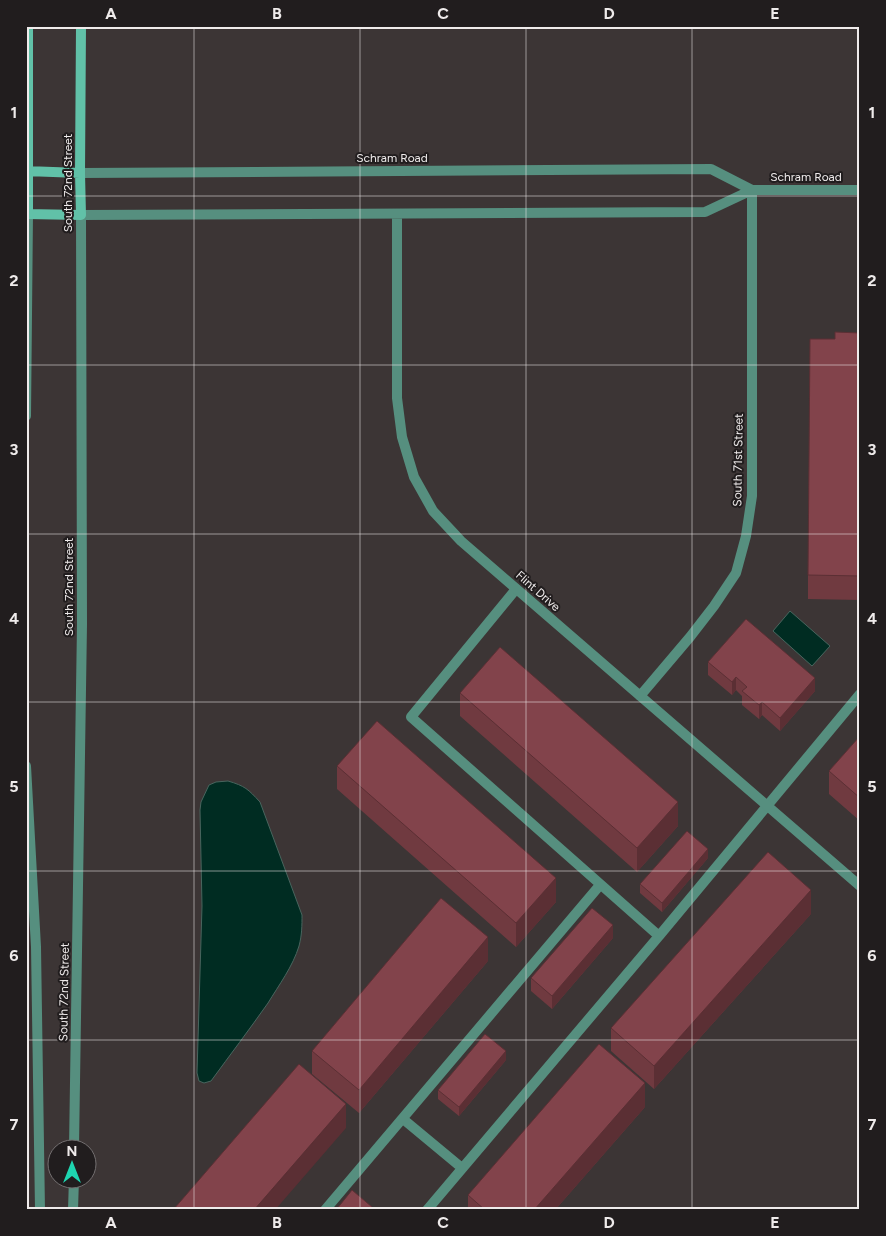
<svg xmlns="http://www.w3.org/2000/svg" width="886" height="1236" font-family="Figtree,sans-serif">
  <rect width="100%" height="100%" fill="#3c3535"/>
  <path fill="#002c22" stroke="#48655e" d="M790,611L830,646L812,666L773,631Z
    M228,781C245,786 248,789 260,802L302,915C302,925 302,935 299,946C293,966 279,985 268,1003C249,1030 230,1055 211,1081L204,1083L199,1081L197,1073L202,906L200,810L201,802L209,785L216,782Z"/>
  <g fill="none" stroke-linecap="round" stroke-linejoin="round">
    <path stroke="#568f7f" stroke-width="10" d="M516,589L411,717L659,936L860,694
      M403,1119L462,1168
      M325,1210L600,885
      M427,1210L659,936"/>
    <path stroke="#568f7f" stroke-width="10" d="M80,173L711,169L752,190
      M397,214V398L402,437L414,477L433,511L461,541L860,886
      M81,215L705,212L752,190H860
      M640,696L690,637L714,606L736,573L746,536L752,496V190"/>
    <path stroke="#568f7f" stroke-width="10" d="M26,416L28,214
      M26,766L36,947L40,1210
      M74,1148L82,624L81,215
      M73,1210L74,1178"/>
    <path stroke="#61c1a8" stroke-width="10" d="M28,26V214
      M26,171L80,173
      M26,214L81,215L80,173L81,26"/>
  </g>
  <path fill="#703a40" d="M860,333V600L808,599V575L835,339Z
    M708,662L815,691L780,731L762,715L759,719L742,705V696L736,690L732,695L708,675Z
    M460,693L678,826L637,872L460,716Z
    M860,736V821L829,794V771Z
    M337,766L556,902L516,947L337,789Z
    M708,858L662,912L640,893V884Z
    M811,914L654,1089L611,1051V1028Z
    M613,938L552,1009L531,991V978Z
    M488,961L359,1113L312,1074V1051Z
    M506,1060L459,1116L438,1099V1090Z
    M645,1107L555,1210H468V1195Z"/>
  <path fill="#5b2f34" d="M736,677V690L732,695V682Z
    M815,678V691L780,731V718Z
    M762,702V715L759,719V705Z
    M678,802V826L637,872V848Z
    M708,849V858L662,912V903Z
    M556,878V902L516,947V923Z
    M811,890V914L654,1089V1066Z
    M613,925V938L552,1009V996Z
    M488,937V961L359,1113V1090Z
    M506,1051V1060L459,1116V1107Z
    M645,1083V1107L555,1210H534Z
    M346,1104V1128L275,1210H254Z"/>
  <path fill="#82434b" stroke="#5b2f34" d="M835,332L860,333V576L808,575L810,339H835Z
    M746,619L815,678L780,718L762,702L759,705L742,691L747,687L736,677L732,682L708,662Z
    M500,647L678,802L637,848L460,693Z
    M377,721L556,878L516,923L337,766Z
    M860,736V798L829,771Z
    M687,831L708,849L662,903L640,884Z
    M768,852L811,890L654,1066L611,1028Z
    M441,898L488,937L359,1090L312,1051Z
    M592,908L613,925L552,996L531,978Z
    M485,1034L506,1051L459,1107L438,1090Z
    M599,1044L645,1083L534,1210H485L468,1195Z
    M299,1064L346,1104L254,1210H173Z
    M352,1190L372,1207L370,1210H336Z"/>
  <path fill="none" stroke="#efebeb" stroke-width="1" stroke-opacity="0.55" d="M194,26V1210M360,26V1210M526,26V1210M692,26V1210M26,196H860M26,365H860M26,534H860M26,702H860M26,871H860M26,1040H860"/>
  <g text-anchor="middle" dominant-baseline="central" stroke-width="4" stroke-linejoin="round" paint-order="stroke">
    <g font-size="12" fill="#efebeb" stroke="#211d1e">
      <text x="392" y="158">Schram Road</text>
      <text x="806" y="177">Schram Road</text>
      <text transform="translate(68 183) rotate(-90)">South 72nd Street</text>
      <text transform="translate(738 460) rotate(-89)">South 71st Street</text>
      <text transform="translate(69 587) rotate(-90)">South 72nd Street</text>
      <text transform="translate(538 591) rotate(41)">Flint Drive</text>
      <text transform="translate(64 992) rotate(-89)">South 72nd Street</text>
    </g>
  </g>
  <rect width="886" height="1236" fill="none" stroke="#211d1e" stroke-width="55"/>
  <g transform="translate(72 1164)"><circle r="24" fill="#211d1e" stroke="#736f70"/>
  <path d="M0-4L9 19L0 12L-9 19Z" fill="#1ed5b0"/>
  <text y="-8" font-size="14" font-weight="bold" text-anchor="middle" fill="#efebeb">N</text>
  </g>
  <rect x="28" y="28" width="830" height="1180" fill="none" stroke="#efebeb" stroke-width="2"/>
  <g font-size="16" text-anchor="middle" font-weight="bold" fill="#efebeb">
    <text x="111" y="19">A</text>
    <text x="277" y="19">B</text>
    <text x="443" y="19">C</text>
    <text x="609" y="19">D</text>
    <text x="775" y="19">E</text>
    <text x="14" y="118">1</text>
    <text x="872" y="118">1</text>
    <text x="14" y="286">2</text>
    <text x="872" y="286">2</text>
    <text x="14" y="455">3</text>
    <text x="872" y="455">3</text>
    <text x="14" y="624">4</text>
    <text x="872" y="624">4</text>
    <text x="14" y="792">5</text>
    <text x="872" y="792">5</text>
    <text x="14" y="961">6</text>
    <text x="872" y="961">6</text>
    <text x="14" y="1130">7</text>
    <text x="872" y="1130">7</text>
    <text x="111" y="1228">A</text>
    <text x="277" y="1228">B</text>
    <text x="443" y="1228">C</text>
    <text x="609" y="1228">D</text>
    <text x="775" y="1228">E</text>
  </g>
</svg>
